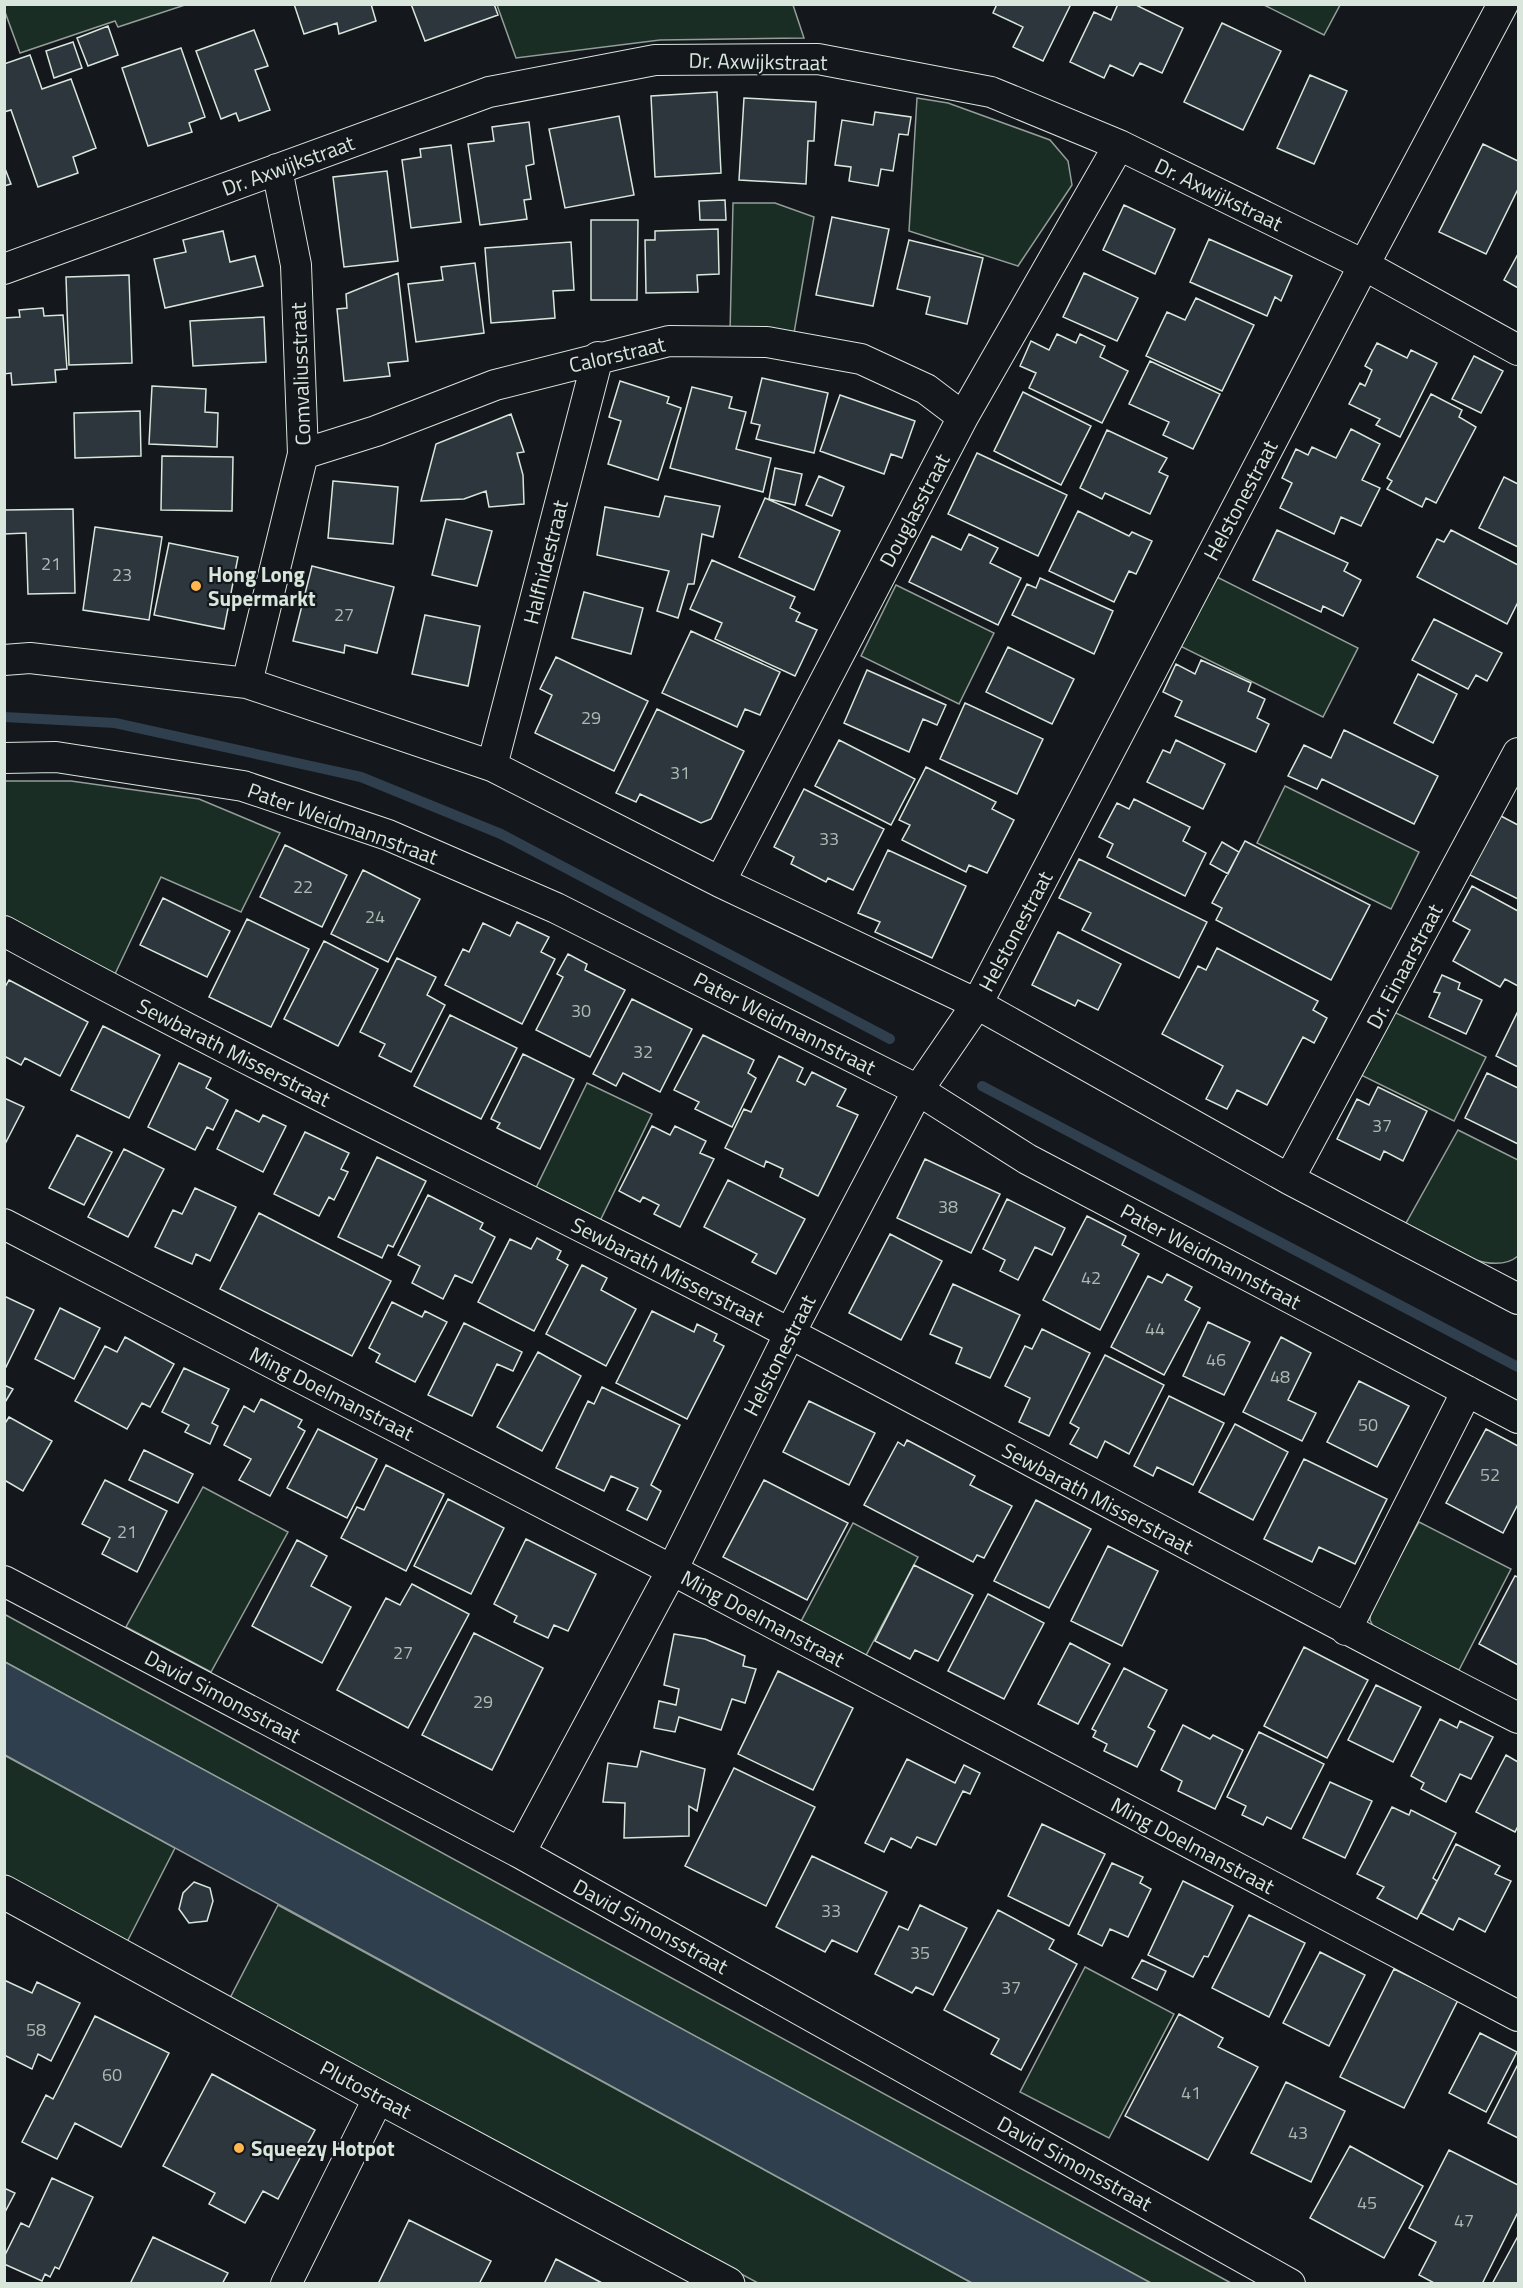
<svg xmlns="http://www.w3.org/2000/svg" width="1523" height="2288" font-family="'Titillium Web',sans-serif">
  <rect width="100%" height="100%" fill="#14181c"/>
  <path fill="#1a2d24" stroke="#939e99" stroke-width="1.5" d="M5,4H185V5L118,27L115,21L20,53L5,12Z
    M497,5H793L804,38L660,40L516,58Z
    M1264,5L1340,4V5L1324,35Z
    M917,98L948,103L1050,140L1068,161L1072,185L1018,266L909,231Z
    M733,203H775L814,217L793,339L730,333Z
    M1207,572L1358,648L1323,717L1172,642Z
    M896,585L994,633L959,704L861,656Z
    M4,781H71L199,799L280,833L241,912L161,877L114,976L5,919Z
    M1285,786L1419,852L1391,909L1257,843Z
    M1394,1012L1486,1057L1454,1121L1361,1075Z
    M587,1083L652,1114L598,1225L533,1194Z
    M1458,1130L1518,1160V1256C1490,1280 1432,1239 1405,1225Z
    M203,1487L288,1532L211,1672L126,1627Z
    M1419,1522L1511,1569L1459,1670L1375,1630L1370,1620L1371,1609Z
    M853,1523L918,1557L863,1661L798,1627Z
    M4,1614L1231,2283H1150L5,1662Z
    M4,1755L175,1848L127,1942L5,1875Z
    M278,1905L972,2283H758L229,2000Z
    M1085,1967L1174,2014L1109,2138L1020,2092Z"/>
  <path fill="#2f3f4d" stroke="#939e99" stroke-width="1.5" d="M4,1662H5L1151,2283H972L5,1755Z"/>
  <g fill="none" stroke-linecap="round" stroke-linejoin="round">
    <path stroke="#2f3f4d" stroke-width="10" d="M4,717L115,723L361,777L501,834L890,1039
      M982,1086L1518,1367"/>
  </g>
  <path fill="#2c363c" stroke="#d8e6dc" stroke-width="1.5" d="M294,4H371L376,21L339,34L337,23L304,34Z
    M411,4H494L498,15L425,41Z
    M997,4H1071L1043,61L1013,47L1023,27L993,13Z
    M1118,4H1134L1183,28L1162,73L1140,63L1133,76L1110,65L1104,78L1070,62L1094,12L1111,20Z
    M1222,23L1281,51L1243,130L1184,102Z
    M108,26L118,55L88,66L77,38Z
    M254,30L268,66L255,70L270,110L239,121L236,113L221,119L196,51Z
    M73,42L82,68L54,78L46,51Z
    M181,48L205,117L189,123L192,132L148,146L122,68Z
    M30,55L42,89L71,79L96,148L73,157L78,173L38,187L11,110L4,112V64Z
    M1310,75L1347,91L1314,164L1277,148Z
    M717,92L721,173L655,177L651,96Z
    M744,98L816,102L814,141H808L806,184L739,180Z
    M875,112L911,117L908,135L899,134L893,171L881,169L878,186L849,181L851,167L835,165L842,120L873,125Z
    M619,116L634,195L565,208L549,129Z
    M529,122L534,164L526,166L531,199L524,200L527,219L480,225L468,144L494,141L492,127Z
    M1483,144L1518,161V189L1486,254L1439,232Z
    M451,145L461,222L411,228L402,160L421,157L420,149Z
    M4,166L11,184L4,186Z
    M387,171L398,261L344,267L333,177Z
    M725,200L726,220H700L699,201Z
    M1124,205L1175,229L1155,274L1103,250Z
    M832,217L889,229L873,306L816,295Z
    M591,220H638L637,300H591Z
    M718,229L719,274L697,275L698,292L646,293L645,240H655V231Z
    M223,231L230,262L255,256L263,286L165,308L154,259L186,252L183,240Z
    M1209,239L1292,276L1281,301L1275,297L1267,316L1190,282Z
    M909,240L983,258L967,324L926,314L930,297L897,289Z
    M571,242L574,290L553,291L555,318L491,323L485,248Z
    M1518,254V288L1504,280Z
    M475,263L484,333L416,342L408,284L443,280L441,267Z
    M398,273L408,361L388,363L390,376L344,381L337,309L347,308L346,294Z
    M1084,273L1138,298L1117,341L1063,317Z
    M129,275L132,363L69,365L66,277Z
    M1196,298L1254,325L1222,391L1146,356L1167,312L1185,320Z
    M43,308L44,316L63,315L67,369L55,370L56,382L12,385L11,373L4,374V318L20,317L19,310Z
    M264,317L266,362L193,366L190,321Z
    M1057,334L1076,343L1080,334L1105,346L1100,357L1128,371L1102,423L1029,388L1036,373L1020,366L1031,341L1049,350Z
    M1377,343L1407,358L1411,350L1437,363L1400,437L1376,425L1380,419L1349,404L1360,383L1365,386L1372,370L1365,366Z
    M1474,356L1503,371L1481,413L1452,399Z
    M1150,361L1220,394L1193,449L1163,435L1169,422L1129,404Z
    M762,378L828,393L814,453L756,439L760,425L751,423Z
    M620,381L669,397L667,403L681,408L658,480L608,464L621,421L609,417Z
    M152,386L206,389L205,412L218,413L217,447L149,444Z
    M692,387L732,397L729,408L746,412L736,449L771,458L763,492L670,468Z
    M1023,392L1091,426L1061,485L994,451Z
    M1431,394L1462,410L1459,417L1476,427L1436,503L1426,498L1422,507L1387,489L1392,481L1387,478Z
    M840,395L915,421L902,458L891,454L884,474L820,451Z
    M140,411L141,456L75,458L74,413Z
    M511,414L524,452L517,453L523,475L524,504L489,507L486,491L464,499L421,501L436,444Z
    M1351,429L1380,444L1362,480L1380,488L1361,526L1341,517L1334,534L1280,508L1292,483L1282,478L1296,449L1308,455L1312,447L1336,458Z
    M1107,430L1167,458L1159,472L1168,476L1150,514L1105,493L1102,499L1080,488Z
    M977,453L1067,495L1038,556L948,514Z
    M162,456L233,457L232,511L161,510Z
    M775,468L802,474L795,505L769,499Z
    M819,476L844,487L832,516L806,505Z
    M1504,477L1518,484V547L1479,528Z
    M333,481L398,487L393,544L328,538Z
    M665,496L720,506L713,537L702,534L694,584H688L678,618L657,611L669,571L597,555L605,507L659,517Z
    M765,498L840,531L814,590L739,557Z
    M73,509L75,593L28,594L26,533L4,534V510Z
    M1078,511L1129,536L1132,532L1152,541L1136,574L1129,571L1114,602L1049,571Z
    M446,519L492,531L477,586L432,575Z
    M95,527L162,537L149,620L83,610Z
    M1277,530L1348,563L1344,571L1361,580L1343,616L1323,606L1321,612L1253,580Z
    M1451,530L1518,565V602L1507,624L1417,577L1437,539L1444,542Z
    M969,534L998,548L990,563L1021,578L998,625L909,582L932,536L961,550Z
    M169,543L238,557L224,629L154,615Z
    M712,560L795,597L790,608L800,613L796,621L817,630L795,676L715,639L722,623L690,609Z
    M312,566L394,587L377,653L345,645L344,653L293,641Z
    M1040,578L1113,611L1094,654L1012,615L1027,584L1036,588Z
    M584,592L643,608L631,654L572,638Z
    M425,615L480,626L468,686L412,674Z
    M1434,619L1502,653L1487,681L1476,675L1468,689L1412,660Z
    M691,631L780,672L760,715L745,709L737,727L662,693Z
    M1008,647L1074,679L1052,724L986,692Z
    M556,657L648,701L614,771L535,733L552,695L540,689Z
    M1201,660L1251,683L1248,691L1265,699L1257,718L1269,724L1256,752L1175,716L1182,701L1163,692L1176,664L1195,674Z
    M867,670L946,705L937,725L923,719L909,752L844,723Z
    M1418,674L1457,694L1433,743L1394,723Z
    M965,703L1043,739L1017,794L940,759Z
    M657,709L744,751L711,819L701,823L640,794L636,802L616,793Z
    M1344,730L1438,776L1414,824L1322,779L1317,789L1288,776L1304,745L1331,758Z
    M839,740L915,779L891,825L815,786Z
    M1176,740L1225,764L1203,809L1147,782L1163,750L1170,753Z
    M926,767L996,802L992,809L1014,820L987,873L969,865L966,872L902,840L910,825L899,820Z
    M804,789L884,829L853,890L828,878L826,882L791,864L794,857L774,847Z
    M1134,799L1190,827L1183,841L1206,853L1185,896L1107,857L1113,844L1099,837L1117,803L1129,809Z
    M1499,815L1518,825V899L1468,874Z
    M1245,841L1370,905L1331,980L1216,920L1222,908L1212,903Z
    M1222,842L1239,852L1228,874L1210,864Z
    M285,845L347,875L322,927L260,897Z
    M888,850L966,886L932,958L875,932L880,922L858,913Z
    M1079,859L1207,922L1179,978L1082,930L1091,913L1059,898Z
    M363,870L420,899L388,962L331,934Z
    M1472,886L1518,911V986L1505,979L1500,987L1453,961L1470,930L1453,921Z
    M163,898L230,931L207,977L140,945Z
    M247,919L309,949L271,1027L209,997Z
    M517,922L549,937L541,952L555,959L522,1024L445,985L463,949L469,952L483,923L510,936Z
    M1058,932L1121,964L1098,1010L1078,1000L1075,1006L1032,985Z
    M324,941L378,969L338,1046L284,1019Z
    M1217,948L1318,1001L1313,1010L1327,1018L1314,1043L1303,1037L1267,1105L1237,1090L1227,1109L1206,1099L1223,1066L1162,1034L1198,966L1206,970Z
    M568,954L587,964L585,970L625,990L590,1057L536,1030L563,977L557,974Z
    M397,958L436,977L427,995L445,1005L411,1072L379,1056L385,1044L360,1032Z
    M1442,975L1460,983L1458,989L1482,1000L1466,1034L1429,1017L1440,993L1434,992Z
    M9,980L88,1022L60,1076L25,1058L21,1065L4,1056V989Z
    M632,999L692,1029L660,1092L623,1073L616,1086L593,1074Z
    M1518,1011V1067L1496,1056Z
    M450,1015L517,1048L481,1119L414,1086Z
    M103,1026L160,1055L129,1118L71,1090Z
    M703,1035L754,1060L748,1073L756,1078L732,1127L695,1109L699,1102L674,1090Z
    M523,1054L574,1079L540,1149L497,1128L500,1123L491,1119Z
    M779,1056L803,1068L797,1081L805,1085L812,1072L846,1089L837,1106L858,1115L818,1196L780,1177L783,1169L766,1161L764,1167L725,1148L744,1109L751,1112Z
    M179,1063L211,1078L206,1088L228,1100L213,1130L207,1127L195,1150L148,1127Z
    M1487,1073L1518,1088V1144L1465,1118Z
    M1378,1087L1427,1111L1403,1161L1384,1151L1380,1160L1337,1139L1357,1099L1369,1105Z
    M4,1098L24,1107L4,1146Z
    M236,1110L259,1122L263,1115L286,1126L263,1172L217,1149Z
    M652,1126L670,1135L675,1126L706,1141L700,1153L714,1159L680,1227L654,1214L659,1205L643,1197L640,1202L619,1191Z
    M305,1132L349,1153L341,1169L348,1172L334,1200L329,1197L319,1216L274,1194Z
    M77,1135L112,1152L84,1205L49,1188Z
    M124,1149L164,1169L128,1237L88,1217Z
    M377,1157L426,1181L393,1247L388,1245L382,1258L338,1237Z
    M925,1159L1000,1194L971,1253L897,1218Z
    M728,1180L805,1219L776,1274L752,1262L757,1254L704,1227Z
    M195,1188L236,1207L210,1261L196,1254L192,1264L155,1247L173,1210L182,1214Z
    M428,1195L483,1223L480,1229L495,1237L472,1283L455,1275L443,1299L412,1283L420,1266L398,1255Z
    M1007,1199L1065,1228L1052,1255L1035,1247L1018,1280L1000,1271L1005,1260L983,1249Z
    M259,1213L391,1281L352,1356L220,1289Z
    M1087,1216L1126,1236L1122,1245L1139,1254L1100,1330L1043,1300Z
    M890,1234L942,1261L901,1340L849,1313Z
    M537,1238L561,1251L557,1259L568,1265L534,1331L478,1302L510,1239L531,1249Z
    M582,1265L607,1278L601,1290L636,1309L606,1366L546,1334Z
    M1167,1274L1192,1287L1185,1300L1200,1308L1164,1375L1111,1347L1148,1276L1162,1283Z
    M953,1284L1020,1315L990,1378L956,1363L962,1348L930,1334Z
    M4,1296L34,1310L6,1367L4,1366Z
    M392,1302L422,1317L425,1311L447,1322L415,1382L376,1362L380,1354L369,1348Z
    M60,1308L100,1328L74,1379L35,1359Z
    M652,1311L694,1332L697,1324L717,1334L714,1341L724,1346L687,1419L616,1383Z
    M1208,1322L1250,1342L1224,1395L1183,1376Z
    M464,1323L522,1352L513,1371L497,1364L472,1416L428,1395Z
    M1042,1329L1090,1353L1049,1436L1019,1422L1030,1398L1005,1386L1025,1346L1032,1349Z
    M125,1337L174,1364L150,1407L142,1403L127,1429L75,1401L105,1346L117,1352Z
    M1281,1337L1311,1353L1288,1400L1316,1413L1302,1441L1243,1412Z
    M538,1352L581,1376L542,1451L497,1427Z
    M1105,1355L1164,1385L1129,1454L1105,1441L1097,1458L1070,1444L1079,1428L1070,1423Z
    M184,1368L229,1389L212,1423L218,1426L210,1444L185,1432L189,1425L162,1412Z
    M1359,1381L1409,1406L1377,1467L1327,1442Z
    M4,1385L13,1389L4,1404Z
    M602,1387L680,1425L651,1485L661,1491L647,1520L627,1510L638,1488L611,1476L604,1491L556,1468L588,1401L594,1404Z
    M1169,1396L1224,1423L1193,1485L1157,1467L1153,1476L1134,1466Z
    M261,1399L302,1420L298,1427L305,1431L270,1496L239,1480L251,1459L224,1445L244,1406L254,1412Z
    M809,1401L875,1433L849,1485L783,1452Z
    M9,1417L52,1441L23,1491L6,1481L4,1483V1425Z
    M1235,1424L1288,1452L1253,1520L1199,1492Z
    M318,1429L377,1459L347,1518L287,1488Z
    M1486,1429L1518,1446V1504L1503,1533L1446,1503Z
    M907,1440L975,1476L970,1485L1012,1506L984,1558L977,1555L973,1562L864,1505L898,1442L904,1446Z
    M144,1450L193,1474L178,1503L129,1480Z
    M1304,1459L1387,1499L1355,1564L1319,1547L1312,1562L1264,1539Z
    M386,1465L444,1494L406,1571L341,1538L357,1507L364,1510Z
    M105,1480L167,1511L137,1572L102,1554L110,1538L82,1524Z
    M764,1480L848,1523L807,1600L723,1557Z
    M448,1499L504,1528L471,1594L414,1566Z
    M1036,1500L1091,1529L1049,1608L994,1581Z
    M526,1539L596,1574L568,1631L554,1625L548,1638L514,1622L517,1616L494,1604Z
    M297,1540L327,1556L311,1586L351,1607L322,1663L252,1626Z
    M1108,1546L1158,1571L1122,1646L1071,1621Z
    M914,1565L973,1595L938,1661L915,1650L910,1659L875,1641Z
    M1515,1576L1518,1577V1665L1479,1644Z
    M412,1584L469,1614L408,1728L337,1690L386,1598L400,1605Z
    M988,1594L1044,1623L1004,1699L948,1671Z
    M474,1633L543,1668L492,1770L422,1735Z
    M674,1634L705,1639L745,1656L743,1666L756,1669L745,1703L732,1699L721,1730L679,1717L675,1732L654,1728L659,1701L676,1705L679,1689L664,1685Z
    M1070,1643L1110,1664L1078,1724L1038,1704Z
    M1304,1647L1368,1680L1327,1758L1264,1726Z
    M1124,1668L1167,1690L1148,1727L1155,1731L1137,1767L1104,1751L1107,1744L1093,1737L1096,1731L1092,1729Z
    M778,1671L853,1708L813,1790L738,1754Z
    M1376,1685L1421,1707L1393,1762L1348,1740Z
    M1440,1719L1457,1728L1460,1721L1493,1737L1471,1779L1460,1774L1446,1802L1421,1789L1424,1783L1411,1776Z
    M1183,1725L1210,1739L1213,1735L1243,1750L1215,1809L1178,1791L1182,1781L1161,1770Z
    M1259,1732L1324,1764L1291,1829L1267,1817L1263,1825L1242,1815L1246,1806L1227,1797Z
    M641,1751L705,1769L697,1811L689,1806V1836L624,1838L625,1803L603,1802L608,1763L637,1767Z
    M1506,1755L1518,1762V1826L1515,1832L1476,1812Z
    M907,1759L955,1783L964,1765L980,1773L970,1794L963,1791L936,1845L917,1837L911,1848L891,1838L884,1852L865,1843Z
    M734,1768L815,1807L766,1906L685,1866Z
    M1330,1782L1372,1801L1345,1858L1303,1838Z
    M1392,1807L1409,1815L1411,1810L1456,1833L1433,1878L1437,1881L1417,1919L1377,1898L1384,1887L1357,1874Z
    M1042,1824L1105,1854L1069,1926L1008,1896Z
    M1456,1844L1500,1866L1495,1874L1511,1881L1485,1932L1459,1918L1453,1930L1421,1913Z
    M812,1856L887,1892L857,1952L832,1940L825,1952L776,1927Z
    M1112,1863L1143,1877L1140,1883L1151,1889L1128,1937L1110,1929L1102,1946L1078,1934Z
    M1183,1881L1233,1906L1208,1957L1204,1956L1193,1977L1148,1955Z
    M194,1882L210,1888L213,1901L207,1921L189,1923L179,1909L183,1893Z
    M920,1905L967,1928L933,1995L916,1987L912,1993L875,1974L899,1926L908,1930Z
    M998,1910L1054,1940L1049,1949L1077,1964L1021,2070L991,2054L999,2039L944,2010Z
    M1249,1915L1305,1943L1269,2017L1212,1988Z
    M1320,1952L1365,1975L1329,2046L1283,2023Z
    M1142,1960L1166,1971L1157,1990L1132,1978Z
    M1394,1969L1458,2000L1404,2108L1340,2077Z
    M4,1980L32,1993L37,1982L80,2003L51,2061L38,2054L32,2069L4,2055Z
    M1179,2014L1223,2038L1218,2047L1258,2067L1208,2160L1125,2116Z
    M95,2016L169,2053L121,2147L75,2123L57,2159L22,2142L46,2095L53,2099Z
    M1480,2033L1517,2052L1486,2112L1449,2093Z
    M1518,2064V2138L1488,2123Z
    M212,2074L315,2130L278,2199L263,2191L245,2223L209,2204L215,2193L163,2166Z
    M1286,2082L1345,2111L1311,2182L1251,2153Z
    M1350,2146L1423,2186L1384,2258L1310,2218Z
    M1449,2150L1518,2185V2212L1482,2284H1436L1419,2275L1436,2242L1409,2228Z
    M52,2178L93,2197L59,2269L55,2267L50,2277L45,2274L42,2281L4,2264V2257L21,2223L29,2227Z
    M4,2188L15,2193L4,2214Z
    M409,2220L491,2261L479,2284H378Z
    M1518,2236V2284H1492Z
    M153,2237L228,2273L222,2284H130Z
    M556,2259L604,2284H544Z"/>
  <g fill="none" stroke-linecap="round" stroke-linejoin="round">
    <defs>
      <path id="street" d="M4,269L489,92L655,60L818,59L991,92L1119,145L1364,265L1518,350
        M303,454L376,431L495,385L669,341L767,342L861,359L926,389L963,417
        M4,660L30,658L247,683L492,766L720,882L977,1004L1289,1179L1518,1299
        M247,683L303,454L296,265L277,169
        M4,758L56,757L243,786L388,835L556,908L918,1090L1027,1159L1518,1418
        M492,766L598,357
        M720,882L963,417L1119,145
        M4,931C263,1073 530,1197 791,1334C1034,1461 1274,1593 1518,1718
        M1289,1179L1518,753
        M4,1224L672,1570L1518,2016
        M4,1581L520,1853L1290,2284
        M1346,1630L1467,1391
        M520,1853L672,1570L790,1333L918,1090L977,1004L1364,265L1503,4
        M286,2284L379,2097"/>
      <path id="secondary" d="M4,1892L379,2097L728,2284"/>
    </defs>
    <use href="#street" stroke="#d8e6dc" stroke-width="32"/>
    <use href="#secondary" stroke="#d8e6dc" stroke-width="35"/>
    <use href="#street" stroke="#14181c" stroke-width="30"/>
    <use href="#secondary" stroke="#14181c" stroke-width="33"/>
  </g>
  <g fill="#ffb74d" stroke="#14181c" stroke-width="2">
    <circle cx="196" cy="586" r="6"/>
    <circle cx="239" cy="2148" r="6"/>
  </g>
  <g text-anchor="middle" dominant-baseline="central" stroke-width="4.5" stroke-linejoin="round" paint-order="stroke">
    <g font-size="18" fill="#adbab4">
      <text x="51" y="563">21</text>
      <text x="122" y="574">23</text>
      <text x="344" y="614">27</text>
      <text x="591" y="717">29</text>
      <text x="680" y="772">31</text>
      <text x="829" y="838">33</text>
      <text x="303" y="886">22</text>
      <text x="375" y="916">24</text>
      <text x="581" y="1010">30</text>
      <text x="643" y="1051">32</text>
      <text x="1382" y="1125">37</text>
      <text x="948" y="1206">38</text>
      <text x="1091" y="1277">42</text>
      <text x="1155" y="1328">44</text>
      <text x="1216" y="1359">46</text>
      <text x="1280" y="1376">48</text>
      <text x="1368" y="1424">50</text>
      <text x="1490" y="1474">52</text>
      <text x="127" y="1531">21</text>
      <text x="403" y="1652">27</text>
      <text x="483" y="1701">29</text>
      <text x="831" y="1910">33</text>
      <text x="920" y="1952">35</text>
      <text x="1011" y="1987">37</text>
      <text x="36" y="2029">58</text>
      <text x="112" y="2074">60</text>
      <text x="1191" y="2092">41</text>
      <text x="1298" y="2132">43</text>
      <text x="1367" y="2202">45</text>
      <text x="1464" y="2220">47</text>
    </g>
    <g font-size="21" fill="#d8e6dc" stroke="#14181c">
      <text transform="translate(758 61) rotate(1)">Dr. Axwijkstraat</text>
      <text transform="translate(288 165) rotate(-20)">Dr. Axwijkstraat</text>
      <text transform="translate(1219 194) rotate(26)">Dr. Axwijkstraat</text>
      <text transform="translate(617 354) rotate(-13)">Calorstraat</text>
      <text transform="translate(300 374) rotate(-92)">Comvaliusstraat</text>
      <text transform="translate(1240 500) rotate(-62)">Helstonestraat</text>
      <text transform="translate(914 510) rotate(-62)">Douglasstraat</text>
      <text transform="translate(545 562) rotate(-76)">Halfhidestraat</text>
      <text transform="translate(343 823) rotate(20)">Pater Weidmannstraat</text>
      <text transform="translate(1015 931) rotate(-62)">Helstonestraat</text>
      <text transform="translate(1404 966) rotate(-62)">Dr. Einaarstraat</text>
      <text transform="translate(785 1023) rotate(27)">Pater Weidmannstraat</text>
      <text transform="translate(234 1052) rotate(27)">Sewbarath Misserstraat</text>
      <text transform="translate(1211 1256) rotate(28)">Pater Weidmannstraat</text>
      <text transform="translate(668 1271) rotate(27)">Sewbarath Misserstraat</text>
      <text transform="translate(779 1355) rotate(-63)">Helstonestraat</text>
      <text transform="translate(332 1393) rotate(27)">Ming Doelmanstraat</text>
      <text transform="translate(1098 1498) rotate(28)">Sewbarath Misserstraat</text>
      <text transform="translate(763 1618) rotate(28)">Ming Doelmanstraat</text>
      <text transform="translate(223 1696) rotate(28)">David Simonsstraat</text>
      <text transform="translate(1193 1845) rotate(28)">Ming Doelmanstraat</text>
      <text transform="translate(651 1926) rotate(29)">David Simonsstraat</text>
      <text transform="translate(366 2089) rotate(28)">Plutostraat</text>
      <text transform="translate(1075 2163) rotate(29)">David Simonsstraat</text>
    </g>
    <g font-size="21" font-weight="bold" fill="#d8e6dc" stroke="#14181c" text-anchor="start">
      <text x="208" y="574">Hong Long<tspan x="208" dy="24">Supermarkt</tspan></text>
      <text x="251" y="2148">Squeezy Hotpot</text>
    </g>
  </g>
  <rect width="1523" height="2288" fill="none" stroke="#d8e6dc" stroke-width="12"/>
</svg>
